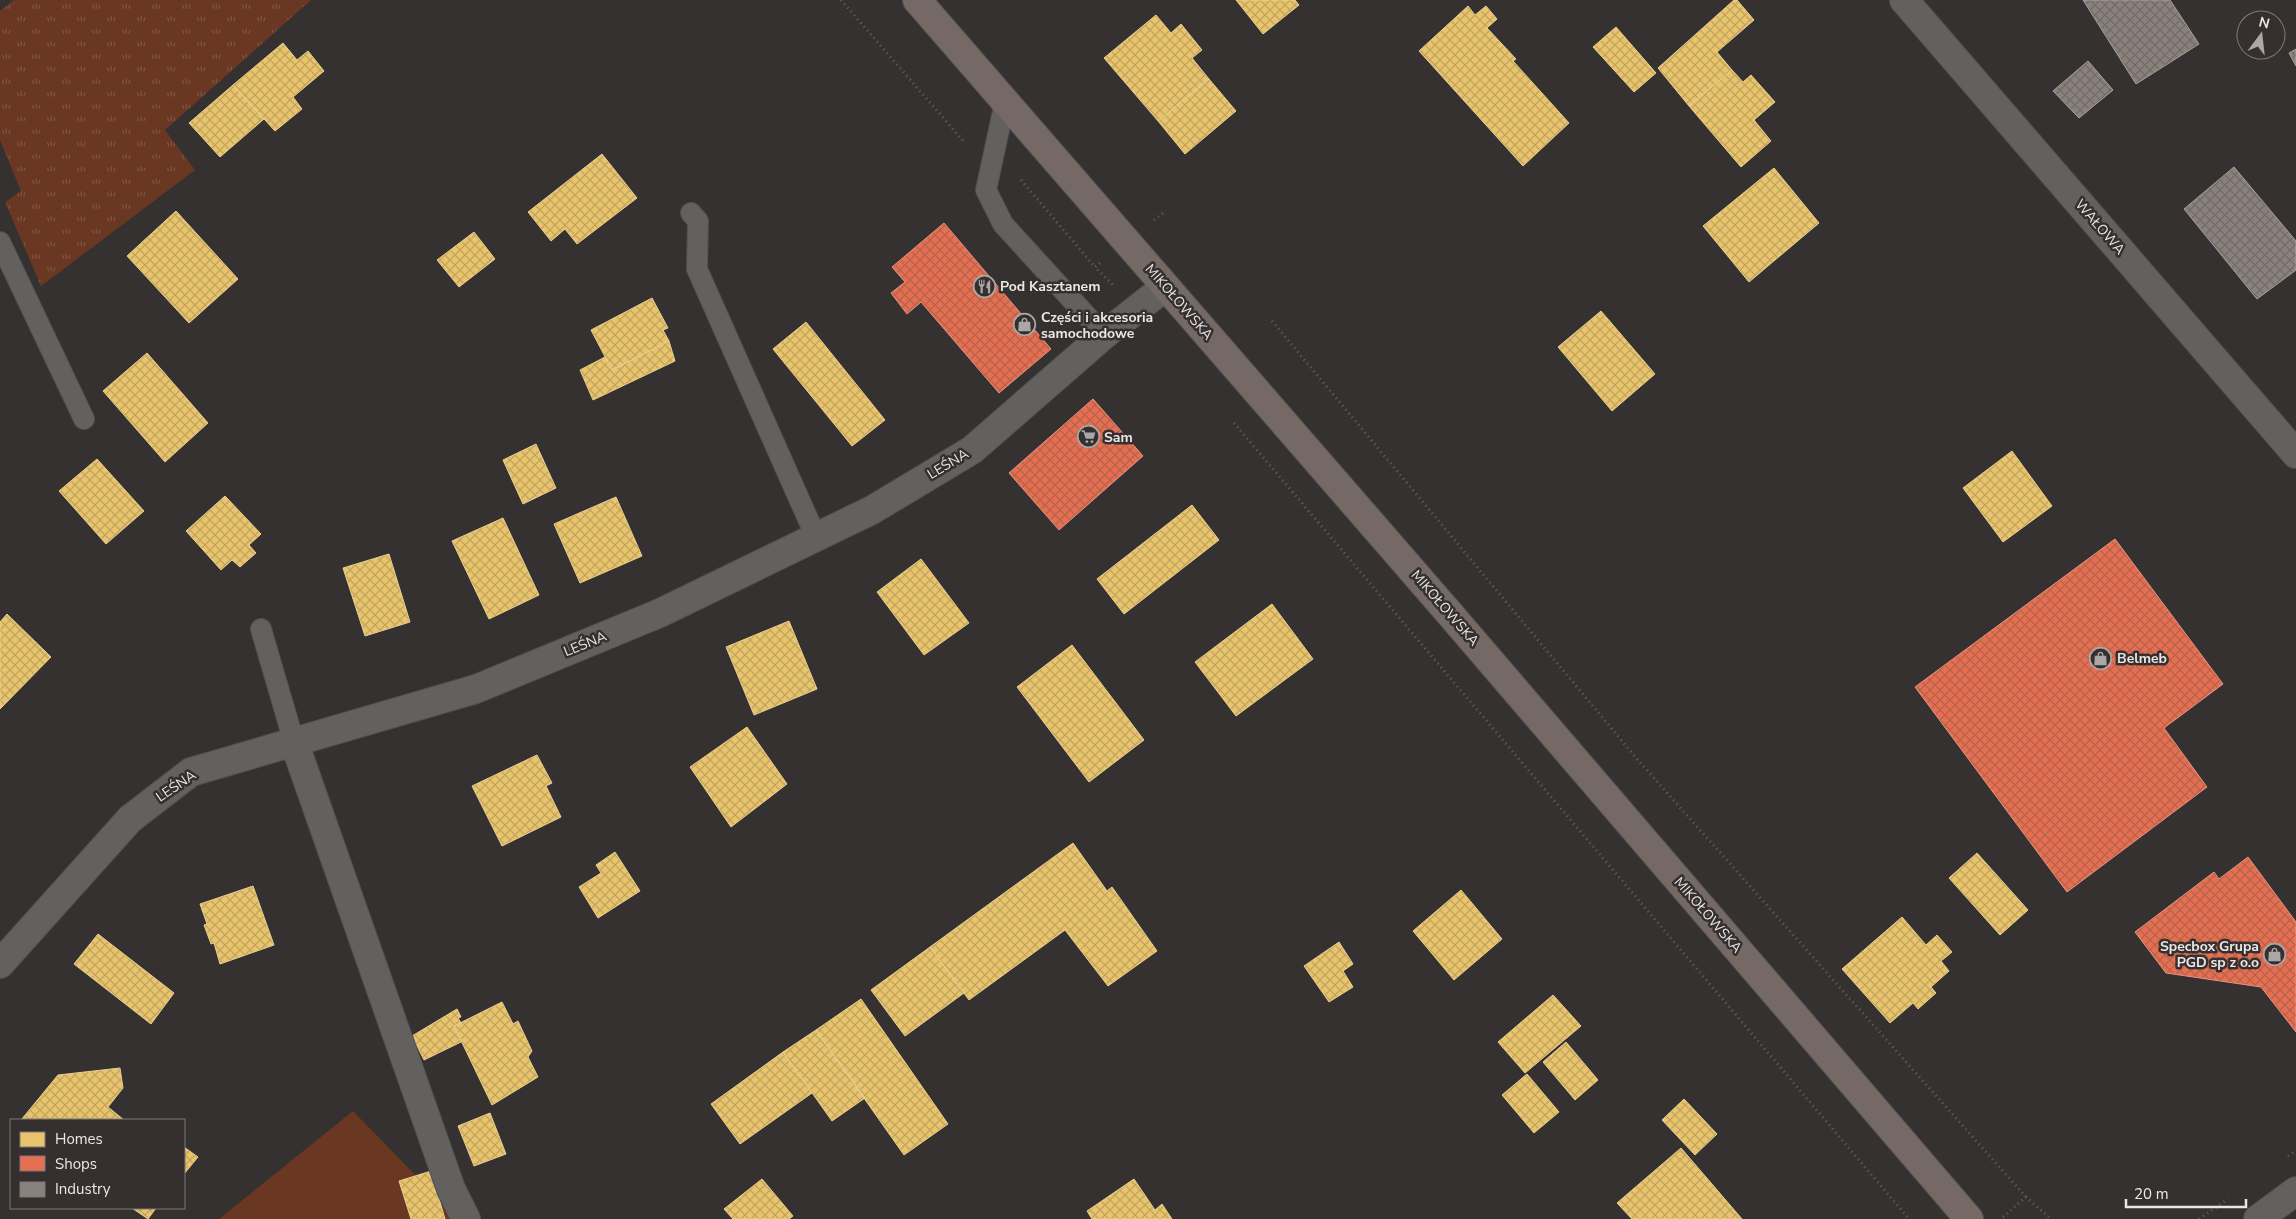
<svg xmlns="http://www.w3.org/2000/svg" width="2296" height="1219" font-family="'Nunito Sans',sans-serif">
  <defs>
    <pattern id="grass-tufts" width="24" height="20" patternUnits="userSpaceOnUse" patternTransform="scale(1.25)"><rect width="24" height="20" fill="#6a3722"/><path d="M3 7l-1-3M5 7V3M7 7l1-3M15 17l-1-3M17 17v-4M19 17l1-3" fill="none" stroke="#7f5442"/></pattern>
    <pattern id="homes-cross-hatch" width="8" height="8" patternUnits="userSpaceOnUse" patternTransform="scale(1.25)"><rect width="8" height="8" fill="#e9c46a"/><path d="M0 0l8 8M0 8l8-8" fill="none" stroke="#c0a461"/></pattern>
    <pattern id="shops-cross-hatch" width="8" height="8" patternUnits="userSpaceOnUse" patternTransform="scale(1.25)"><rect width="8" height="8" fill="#e76f51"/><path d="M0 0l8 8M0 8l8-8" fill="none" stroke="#b7624d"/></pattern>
    <pattern id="industry-cross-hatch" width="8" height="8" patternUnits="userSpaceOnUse" patternTransform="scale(1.25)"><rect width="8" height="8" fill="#8a817c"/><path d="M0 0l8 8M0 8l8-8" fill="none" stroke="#726c69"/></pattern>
  </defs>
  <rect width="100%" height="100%" fill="#343130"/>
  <path fill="url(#grass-tufts)" d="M14,0H311L165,130L195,170L41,286L5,202L21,191L0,140V11Z"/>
  <path fill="#6a3722" d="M353,1111L458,1219H219Z"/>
  <path fill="url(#homes-cross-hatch)" stroke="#e9ce8f" d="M1236,0H1295L1299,5L1263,34Z
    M1734,0H1737L1754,20L1717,52L1732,70L1689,106L1658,68Z
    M1468,6L1475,15L1486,6L1497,19L1487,28L1516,59L1513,61L1569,123L1523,166L1419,51Z
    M1156,15L1171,33L1181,24L1202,50L1192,58L1209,79L1158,121L1104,58Z
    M1616,27L1656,73L1634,92L1593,47Z
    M283,43L297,60L308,51L324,71L293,97L302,109L275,131L233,85Z
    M1732,70L1743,82L1751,75L1775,102L1754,120L1771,141L1741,167L1689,106Z
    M1209,79L1236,111L1185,154L1158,121Z
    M233,85L264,119L220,157L189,123Z
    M602,154L637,198L577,244L565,229L551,241L528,212Z
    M1774,168L1819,223L1749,282L1703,226Z
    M176,211L238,279L189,323L127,256Z
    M474,232L495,259L459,287L437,260Z
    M652,298L668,328L663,330L669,341L612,370L591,330Z
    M1601,311L1655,374L1612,411L1558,347Z
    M806,322L885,420L852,446L773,349Z
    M669,341L675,361L593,400L580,370L605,357L612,370Z
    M147,353L208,423L165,462L103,391Z
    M536,444L556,488L523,504L503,460Z
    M2012,451L2052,506L2003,542L1963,488Z
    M97,459L144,511L106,544L59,491Z
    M225,496L261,534L249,545L256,553L240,567L232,560L221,570L186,531Z
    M616,497L642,556L580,583L554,524Z
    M1192,505L1219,540L1124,614L1097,579Z
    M503,518L539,595L489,619L452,541Z
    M389,554L410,622L365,636L343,568Z
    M921,559L969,623L924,655L877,592Z
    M1272,604L1313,659L1236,716L1195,662Z
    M7,614L51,657L0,709V622Z
    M789,621L817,689L754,715L726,647Z
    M1072,645L1144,740L1089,782L1017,687Z
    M747,727L787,784L731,827L690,767Z
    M537,755L552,783L546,786L561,817L502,846L472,786Z
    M1073,843L1107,891L1112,887L1157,951L1108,986L1065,930L969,1000L930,947Z
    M615,852L640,891L598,918L579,887L601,873L596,865Z
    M1977,853L2028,910L2000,935L1949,878Z
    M253,886L274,945L220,964L214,943L211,944L204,925L207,924L200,904Z
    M1461,890L1502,939L1454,980L1413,931Z
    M1902,917L1926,945L1937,935L1952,952L1941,961L1949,971L1931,987L1936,993L1918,1009L1913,1003L1890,1023L1842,969Z
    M98,934L174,993L151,1024L74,964Z
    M1339,942L1353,964L1343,971L1353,987L1329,1002L1304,966Z
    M930,947L964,993L905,1036L871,990Z
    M1553,995L1581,1026L1525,1073L1498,1042Z
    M861,999L948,1124L904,1155L816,1030Z
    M502,1002L513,1024L518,1021L532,1051L528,1057L538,1077L492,1105L454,1026Z
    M457,1009L461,1017L458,1018L461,1023L454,1026L461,1042L424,1060L412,1036Z
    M816,1030L865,1098L832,1121L783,1052Z
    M1566,1042L1598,1080L1575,1100L1543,1062Z
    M783,1052L812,1093L740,1144L711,1104Z
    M120,1068L123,1088L108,1107L124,1120H21L58,1075Z
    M1527,1074L1559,1112L1534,1133L1502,1095Z
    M1684,1099L1717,1134L1695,1155L1662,1120Z
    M490,1113L506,1154L474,1166L458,1126Z
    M184,1147L198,1157L184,1174Z
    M1681,1148L1742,1219H1632L1617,1203Z
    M431,1171L445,1219H411L399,1181Z
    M762,1179L793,1216L789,1219H733L724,1209Z
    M1134,1179L1155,1210L1162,1204L1172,1219H1092L1087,1211Z
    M132,1208H156L148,1219Z"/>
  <path fill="url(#shops-cross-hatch)" stroke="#e8937e" d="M944,223L1051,349L999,393L921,302L907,314L891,293L905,282L892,267Z
    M1093,399L1143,456L1059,530L1009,473Z
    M2115,539L2223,684L2164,728L2207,787L2067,892L1915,687Z
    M2248,857L2296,922V1032L2261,987L2166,973L2135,932L2214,872L2219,879Z"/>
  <path fill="url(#industry-cross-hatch)" stroke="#a7a09c" d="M2083,0H2170L2199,44L2136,84Z
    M2296,49V66L2289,53Z
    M2088,61L2113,90L2079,118L2053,91Z
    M2234,167L2296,241V270L2257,299L2184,209Z"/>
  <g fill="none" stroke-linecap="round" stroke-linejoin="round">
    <defs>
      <path id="service" d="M1005,102L986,190L1003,224L1104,335
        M691,213L698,221L697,269L816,537
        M0,242L84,419
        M261,629L294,742"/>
      <path id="minor" d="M1904,0L2296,454
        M294,742L451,1189L466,1219
        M0,964L130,819L191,772L476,689L660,613L872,510L972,450L1104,335L1165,287
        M2258,1219L2296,1191"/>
      <path id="primary" d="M917,0L1450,614L1969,1219"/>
    </defs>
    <use href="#service" stroke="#514f4e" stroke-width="22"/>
    <use href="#minor" stroke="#514f4e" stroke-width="30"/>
    <use href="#primary" stroke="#514f4e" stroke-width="30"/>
    <path stroke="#646261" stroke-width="3" stroke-dasharray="1 4" stroke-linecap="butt" d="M841,0L965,143
      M1021,180L1095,267
      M1154,220L1163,213
      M1100,263L1095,267L1113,285
      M1272,321L1637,759L2026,1197
      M1234,423L1909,1219
      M2288,1156L2296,1151
      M2003,1217L2026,1197L2051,1219
      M2199,1219L2228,1199"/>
    <use href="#service" stroke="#636160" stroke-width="20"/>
    <use href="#minor" stroke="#636160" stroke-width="28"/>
    <use href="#primary" stroke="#746965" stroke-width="28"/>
  </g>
  <defs>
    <symbol id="restaurant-ring" viewBox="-11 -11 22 22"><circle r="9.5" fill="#35302f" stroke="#aaa7a6" stroke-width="1.5"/><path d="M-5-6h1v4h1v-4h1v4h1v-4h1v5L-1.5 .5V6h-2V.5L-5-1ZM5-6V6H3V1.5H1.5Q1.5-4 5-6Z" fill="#aaa7a6"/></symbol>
    <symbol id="shop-ring" viewBox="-11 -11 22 22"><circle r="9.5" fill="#35302f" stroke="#aaa7a6" stroke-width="1.5"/><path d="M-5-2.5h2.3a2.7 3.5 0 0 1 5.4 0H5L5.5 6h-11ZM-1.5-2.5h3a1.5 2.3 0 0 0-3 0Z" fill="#aaa7a6"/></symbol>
    <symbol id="supermarket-ring" viewBox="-11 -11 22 22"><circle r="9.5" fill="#35302f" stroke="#aaa7a6" stroke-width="1.5"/><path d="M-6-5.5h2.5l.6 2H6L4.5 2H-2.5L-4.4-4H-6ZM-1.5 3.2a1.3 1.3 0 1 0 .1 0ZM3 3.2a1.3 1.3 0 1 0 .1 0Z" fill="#aaa7a6"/></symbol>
  </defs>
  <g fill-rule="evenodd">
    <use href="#restaurant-ring" x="972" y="274" width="25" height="25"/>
    <use href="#shop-ring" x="1012" y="312" width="25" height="25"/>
    <use href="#supermarket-ring" x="1076" y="424" width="25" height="25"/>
    <use href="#shop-ring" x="2088" y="646" width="25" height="25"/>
    <use href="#shop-ring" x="2262" y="942" width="25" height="25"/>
  </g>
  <g text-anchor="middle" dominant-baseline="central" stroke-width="5" stroke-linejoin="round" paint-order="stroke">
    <g font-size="14" fill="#eae7e6" stroke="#35302f">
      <text transform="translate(2100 227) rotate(49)">WAŁOWA</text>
      <text transform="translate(1179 302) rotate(49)">MIKOŁOWSKA</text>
      <text transform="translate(948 464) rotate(-31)">LEŚNA</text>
      <text transform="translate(1445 608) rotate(49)">MIKOŁOWSKA</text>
      <text transform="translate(585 644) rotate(-22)">LEŚNA</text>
      <text transform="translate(176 786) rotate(-34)">LEŚNA</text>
      <text transform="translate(1708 915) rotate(49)">MIKOŁOWSKA</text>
    </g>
    <g font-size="14" font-weight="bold" fill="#eae7e6" stroke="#35302f" text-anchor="start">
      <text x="1000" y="286">Pod Kasztanem</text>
      <text x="1041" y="317">Części i akcesoria<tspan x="1041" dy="16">samochodowe</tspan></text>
      <text x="1104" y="437">Sam</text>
      <text x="2117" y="658">Belmeb</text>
      <text x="2259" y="946" text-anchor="end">Specbox Grupa<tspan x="2259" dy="16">PGD sp z o.o</tspan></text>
    </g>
  </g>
  <rect x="10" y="1119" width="175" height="90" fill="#35302f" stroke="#7d7978"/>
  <rect x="20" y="1132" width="25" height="15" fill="#e9c46a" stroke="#7d7978"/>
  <text x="55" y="1144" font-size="15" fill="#eae7e6">Homes</text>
  <rect x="20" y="1156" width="25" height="15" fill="#e76f51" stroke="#7d7978"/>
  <text x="55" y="1169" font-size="15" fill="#eae7e6">Shops</text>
  <rect x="20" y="1182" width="25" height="15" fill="#8a817c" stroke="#7d7978"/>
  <text x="55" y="1194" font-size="15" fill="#eae7e6">Industry</text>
  <g transform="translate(2261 35) rotate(15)"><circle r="24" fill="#35302f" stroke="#7d7978"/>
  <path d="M0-4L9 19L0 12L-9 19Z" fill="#aaa7a6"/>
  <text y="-8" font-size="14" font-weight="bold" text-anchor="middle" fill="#eae7e6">N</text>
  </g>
  <path d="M2126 1199v8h120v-8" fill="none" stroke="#eae7e6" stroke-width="2.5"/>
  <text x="2134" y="1199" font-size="15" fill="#eae7e6" stroke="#35302f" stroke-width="4" paint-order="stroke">20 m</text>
</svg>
